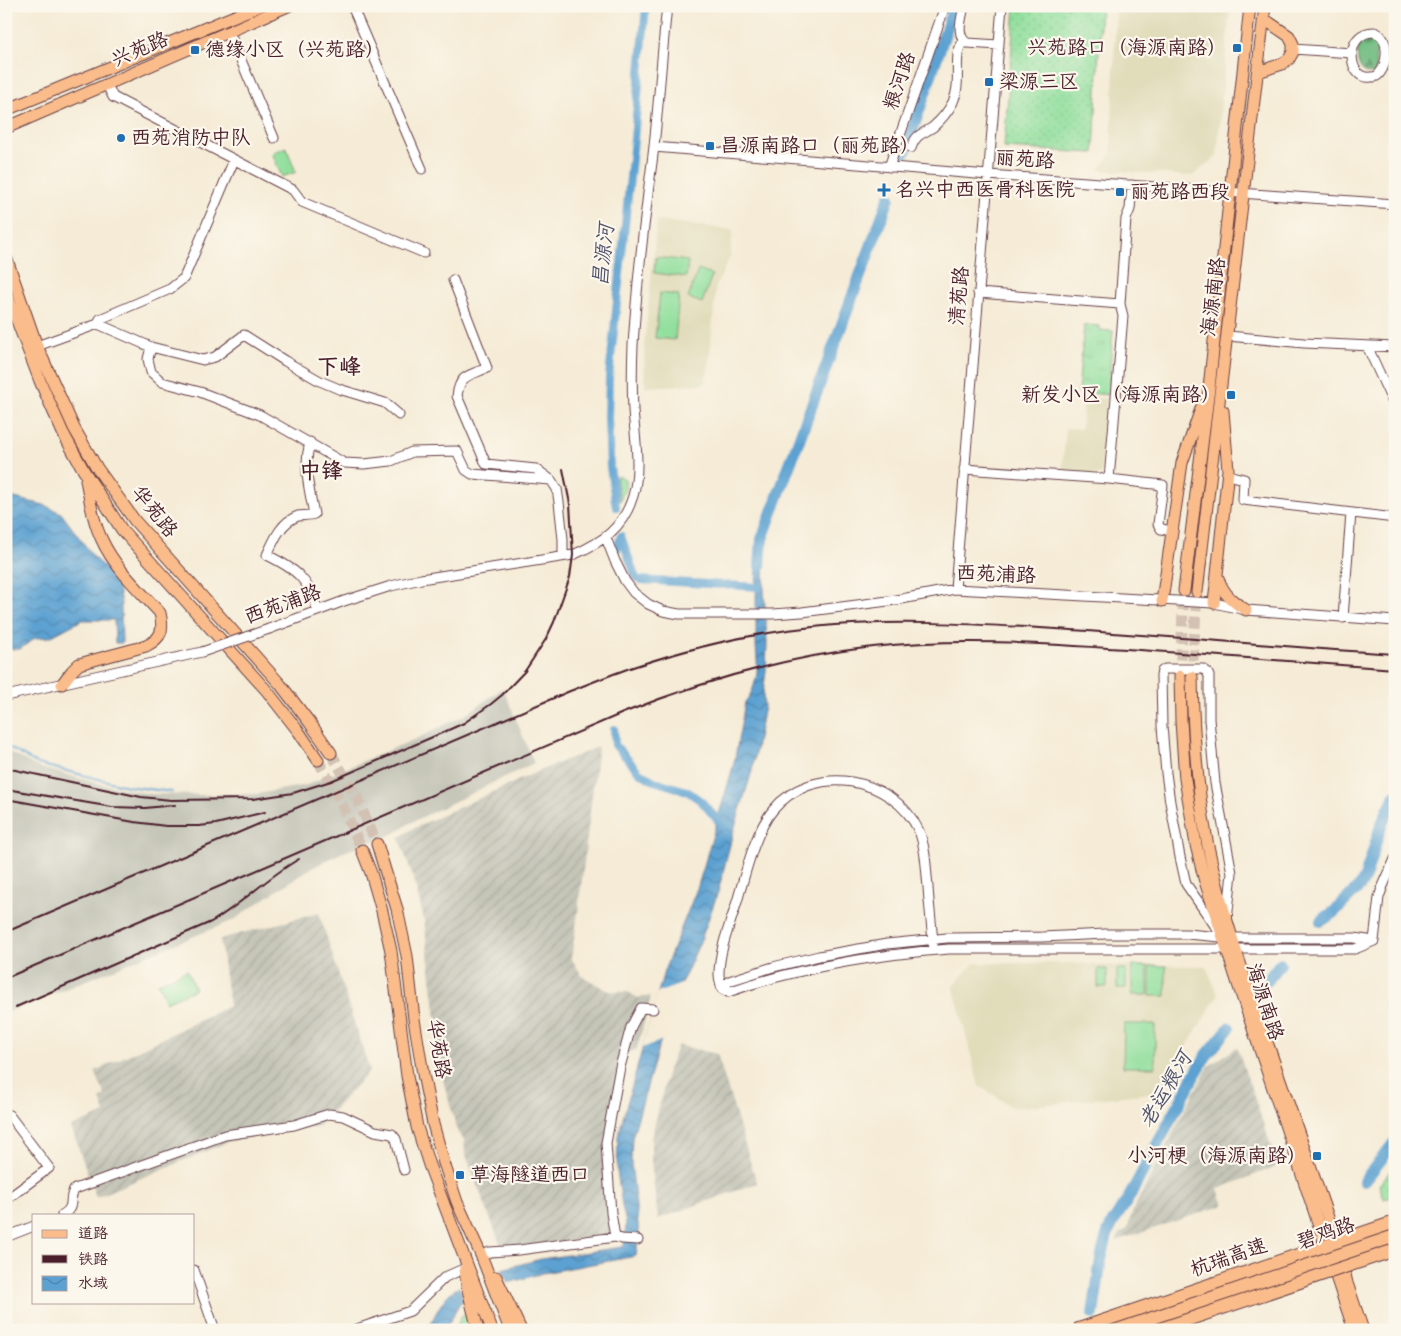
<svg xmlns="http://www.w3.org/2000/svg" width="1401" height="1336" font-family="Mynerve,'LXGW WenKai TC',sans-serif">
  <defs>
    <pattern id="industrial-furrows" width="10" height="10" patternUnits="userSpaceOnUse" patternTransform="scale(1.25)"><rect width="10" height="10" fill="#c5c5b8"/><path d="M-1 1l2-2M0 10L10 0M9 11l2-2" fill="none" stroke="#aba99e"/></pattern>
    <pattern id="grass-dots" width="8" height="8" patternUnits="userSpaceOnUse" patternTransform="scale(1.25)"><rect width="8" height="8" fill="#91df9d"/><path d="M2 2h.1M6 6h.1" fill="none" stroke="#7fbf87" stroke-width="1.8" stroke-linecap="round"/></pattern>
    <pattern id="forest-firs" width="22" height="20" patternUnits="userSpaceOnUse" patternTransform="scale(1.25)"><rect width="22" height="20" fill="#74be84"/><path d="M5 1l3.5 6h-7zM16 11l3.5 6h-7z" fill="#619a6c"/></pattern>
    <pattern id="park-tufts" width="24" height="20" patternUnits="userSpaceOnUse" patternTransform="scale(1.25)"><rect width="24" height="20" fill="#91df9d"/><path d="M3 7l-1-3M5 7V3M7 7l1-3M15 17l-1-3M17 17v-4M19 17l1-3" fill="none" stroke="#7fbf87"/></pattern>
    <pattern id="water-waves" width="16" height="10" patternUnits="userSpaceOnUse" patternTransform="scale(1.25)"><rect width="16" height="10" fill="#5ba1d1"/><path d="M0 5q4-4 8 0t8 0" fill="none" stroke="#4d83aa"/></pattern>
  </defs>
  <rect width="100%" height="100%" fill="#fbf7ec"/>
  <filter id="ink" filterUnits="userSpaceOnUse"><feTurbulence type="fractalNoise" baseFrequency=".02" numOctaves="2"/><feDisplacementMap in="SourceGraphic" scale="10" xChannelSelector="R" yChannelSelector="G"/><feConvolveMatrix kernelMatrix="1 2 1 2 8 2 1 2 1" color-interpolation-filters="sRGB"/></filter>
  <filter id="wash" filterUnits="userSpaceOnUse"><feTurbulence type="fractalNoise" baseFrequency=".0096" numOctaves="4" result="noise"/><feDisplacementMap in="SourceGraphic" scale="20" xChannelSelector="R" yChannelSelector="G"/><feGaussianBlur stdDeviation="1.12" result="paint"/><feColorMatrix in="noise" values="0 0 0 0 0 0 0 0 0 0 0 0 0 0 0 0 0 1.4 0 .05"/><feComposite in="paint" operator="in"/></filter>
  <g filter="url(#wash)">
    <rect width="100%" height="100%" fill="#f5ebd6"/>
    <path fill="#e1dcba" d="M1116,6H1230L1217,156L1192,176L1099,170L1111,155Z
      M657,220L733,230L730,257L716,286L709,363L705,384L645,387L644,346Z
      M1084,397L1107,399L1101,475L1062,472L1066,428L1081,429Z
      M975,963H1071L1097,965L1206,966L1218,995L1159,1092L1014,1108L979,1086L953,985Z"/>
    <path fill="url(#industrial-furrows)" d="M598,747L576,927L571,958L582,976L609,991L628,992L638,998L651,996L637,1049L623,1055L606,1140L614,1231L603,1237L502,1249L465,1153L464,1140L458,1133L444,1084L424,920L414,880L399,838L412,829L539,771Z
      M319,913L370,1071L318,1126L230,1141L96,1197L71,1127L105,1113L100,1099L105,1096L95,1071L229,1006L220,939Z
      M678,1045L717,1054L757,1183L658,1219L651,1162V1139L668,1070Z
      M1237,1047L1278,1166L1218,1189L1224,1205L1116,1241L1119,1235L1127,1229L1133,1210L1190,1100L1209,1066Z"/>
    <path fill="#c5c5b8" d="M503,688L534,763L410,823L393,834L341,853L308,870L246,911L234,920L6,1013V750L37,767L105,785L150,794L204,795L257,794L307,785L418,738L465,715Z"/>
    <path fill="url(#grass-dots)" stroke="#6e7f64" d="M1015,6H1101L1094,153L1004,148Z
      M619,476L625,479C627,487 623,494 620,501L616,477Z
      M1395,1165V1196L1384,1199L1379,1185Z
      M467,1311L468,1330H454L462,1316Z"/>
    <path fill="url(#forest-firs)" stroke="#5f6e58" d="M1374,37L1378,39L1379,43C1375,52 1375,62 1377,72C1375,73 1372,74 1370,74C1354,73 1351,38 1374,37Z"/>
    <path fill="url(#park-tufts)" stroke="#6e7f64" d="M1084,325L1100,326V330L1113,331L1108,395L1078,392Z"/>
    <path fill="#91df9d" stroke="#6e7f64" d="M286,147L296,172L282,177L272,153Z
      M656,257L688,261L686,277L654,273Z
      M698,270L712,275L702,303L688,298Z
      M660,293L679,295L675,340L655,338Z
      M1132,966H1148V995H1132Z
      M1150,966H1166V996H1150Z
      M1098,969H1107V987H1098Z
      M1117,969H1126V988H1117Z
      M187,970L195,989L166,1002L158,983Z
      M1124,1024H1155V1067H1123Z"/>
    <path fill="url(#water-waves)" stroke="#52607e" d="M6,496L44,505L61,513L96,560L116,577L121,603L122,643H115L114,620H82L50,637L35,638L20,649H6Z
      M757,548H765L764,588L767,643L766,671L763,694L764,706L752,771L733,833L718,892L702,937L686,974L679,986L658,1049L632,1138L631,1162L639,1233L636,1256L543,1273L508,1283L502,1269L541,1259L622,1247L624,1246L626,1224L622,1205L617,1171L618,1136L664,971L698,886L734,763L745,702C752,694 755,684 757,673C758,663 756,653 756,642C756,611 756,580 757,548Z
      M459,1287L464,1300L459,1304L445,1330H427C436,1315 443,1294 459,1287Z"/>
    <path fill="#f5ebd6" d="M682,984L663,1040L642,1048L657,993Z"/>
    <g fill="none" stroke-linecap="round" stroke-linejoin="round">
      <path stroke="#5ba1d1" stroke-width="2" d="M6,746L38,764L127,786L172,792"/>
      <path stroke="#5ba1d1" stroke-width="8" d="M616,507L610,467L608,418L609,378L634,139L646,6
        M621,536L636,578L640,580L759,587
        M617,549L621,536
        M614,729L615,745L639,772L654,781L687,791L701,801L723,826"/>
      <path stroke="#5ba1d1" stroke-width="12" d="M905,152L954,6
        M760,566L762,539L889,198
        M1321,921L1334,912L1361,885L1365,877L1381,826L1395,795
        M1267,981L1280,964
        M1364,1181L1395,1142
        M1093,1314L1101,1259L1107,1235L1113,1222L1128,1199L1193,1078L1206,1056L1229,1028"/>
    </g>
  </g>
  <g filter="url(#ink)">
    <g fill="none" stroke-linecap="round" stroke-linejoin="round">
      <path stroke="#d3c2b4" stroke-width="11" stroke-dasharray="11 5.5" stroke-linecap="butt" d="M1180,676L1184,591
        M1192,677L1197,592
        M331,753L357,798L377,844
        M318,760L342,805L362,850"/>
      <defs>
        <path id="minor" d="M352,6L422,169
          M964,6C962,18 955,35 967,43L999,45
          M229,32L274,138
          M1374,32C1391,36 1388,66 1378,75C1376,77 1374,77 1371,77C1357,79 1352,66 1352,54C1353,41 1361,32 1374,32Z
          M1293,49L1352,53
          M107,85L113,97L293,190L302,202L424,253
          M654,147L988,175L1395,204
          M911,148C917,133 921,135 933,127C941,120 948,112 953,102C960,87 956,71 958,55C958,50 961,45 963,41
          M889,167L945,6
          M453,280L487,368C469,376 460,374 457,396L486,464L536,469L551,480L557,489L559,502L563,539V556
          M978,293L1120,304
          M98,324L100,319L170,289L184,278L234,160
          M1228,336L1304,343L1395,347
          M37,346L98,324L151,347L148,359L151,372L162,382L200,392L260,415L344,463L364,464L391,461L412,452L457,451L466,470L472,474L551,480
          M1367,346L1395,407
          M151,347L203,360L215,357L244,335L285,361L320,381L339,389L385,403L399,415
          M310,442C303,468 309,488 314,514C309,516 303,515 298,516C281,522 274,540 267,555C297,570 308,578 318,611
          M964,469L1109,479L1163,485L1158,524L1161,529L1172,531
          M1228,475L1244,479L1243,500L1395,518
          M1109,479L1123,316L1120,304L1126,219L1130,209L1132,185
          M606,538L615,561L625,581L634,593L648,604L663,611L679,614H773L802,612L896,600L955,589L1214,603L1246,610L1395,621
          M955,589L1002,6
          M1343,618L1351,513
          M269,629L344,601L391,586L421,579L573,555C602,542 623,529 633,496C641,469 635,438 633,410C632,388 632,367 633,345C636,298 641,249 647,202C649,183 652,165 654,146C659,99 662,53 667,6
          M6,696L202,652
          M1218,930L1186,884L1180,857L1170,802L1166,773L1162,726L1161,675L1162,671L1165,669H1203L1207,672L1209,676V719L1215,783L1232,873L1227,920
          M1106,934H1187L1232,938H1354L1374,941L1355,949H949C873,955 800,967 728,992L722,989L729,981L773,967L819,956L887,944L947,938L1042,937Z
          M1374,941L1379,897L1383,886L1395,859
          M722,989C721,985 719,979 719,974C719,951 729,927 736,905C745,876 754,833 773,810C813,762 893,776 919,831C926,848 926,869 928,887C929,906 932,925 933,944
          M6,1200L49,1168L9,1115
          M62,1215C77,1207 67,1198 75,1189L225,1135L294,1125L329,1114L343,1116L375,1131L392,1134L396,1139L404,1170
          M6,1237L34,1226
          M615,1237L622,1239L638,1240
          M481,1255L490,1252L519,1250L615,1237L611,1213L606,1143L620,1067L631,1027L641,1008L653,1009
          M194,1270L215,1330
          M354,1330L410,1311L445,1277L468,1267"/>
        <path id="major" d="M1258,72L1282,64L1289,59L1293,52V44L1289,36L1264,19
          M6,110L259,6
          M6,128L288,6
          M6,257L37,346L74,428L97,468L135,521L280,684L310,723L331,753
          M6,292L40,381L63,433L84,471L122,530L267,691L299,732L318,760
          M1218,578C1223,594 1233,602 1246,610
          M1184,591L1209,388L1250,6
          M1197,592C1219,397 1244,202 1265,6
          M1162,601L1182,463L1202,406
          M1214,603L1228,470L1223,411
          M1180,676L1181,721L1185,779L1196,845L1204,878L1240,990L1354,1330
          M1192,677C1193,734 1197,790 1208,846C1222,914 1245,979 1268,1045C1292,1113 1315,1181 1339,1249L1347,1283L1363,1330
          M62,684L72,671L79,664L146,646C162,638 164,630 160,613C140,591 114,567 102,540C93,522 90,500 86,480
          M377,844L397,909L407,956L414,1019L423,1074L433,1124L444,1163L457,1202L481,1255L510,1330
          M362,850L371,873L382,911L391,951L407,1076L417,1127L429,1165L492,1330
          M465,1270L467,1286L478,1330
          M496,1277L521,1330"/>
        <path id="highway" d="M1098,1330L1395,1230
          M1136,1330L1395,1242"/>
      </defs>
      <use href="#minor" stroke="#643e45" stroke-width="11"/>
      <use href="#major" stroke="#643e45" stroke-width="13"/>
      <use href="#highway" stroke="#643e45" stroke-width="14"/>
      <use href="#minor" stroke="#fff" stroke-width="9"/>
      <use href="#major" stroke="#fabc8b" stroke-width="11"/>
      <use href="#highway" stroke="#fabc8b" stroke-width="12"/>
      <path stroke="#4a1f2b" stroke-width="2" d="M6,768L141,797L171,800L253,799L293,793L331,781L444,732L464,723L491,704L502,695L525,671L546,639L554,622L570,577L573,555L570,504L563,469
        M6,789L112,807L145,808L175,805
        M6,799L134,822L166,826H199L216,824L265,812
        M6,932L570,691C591,683 612,674 633,667C690,648 752,633 813,627C893,619 975,624 1056,629C1169,636 1282,647 1395,654
        M6,978L623,713C705,680 785,657 873,647C961,637 1051,644 1140,650C1225,656 1310,663 1395,669
        M16,1007L211,922C242,904 267,877 299,859"/>
      <defs>
        <path id="minor-bridge" d="M202,652L269,629"/>
        <path id="highway-bridge" d="M1076,1330L1395,1222
          M1157,1330L1395,1250"/>
      </defs>
      <use href="#minor-bridge" stroke="#643e45" stroke-width="11" stroke-linecap="butt"/>
      <use href="#highway-bridge" stroke="#643e45" stroke-width="14" stroke-linecap="butt"/>
      <use href="#minor-bridge" stroke="#fff" stroke-width="9"/>
      <use href="#highway-bridge" stroke="#fabc8b" stroke-width="12"/>
    </g>
  </g>
  <g fill="#1f6fb2" stroke="#fbf7ec" stroke-width="2">
    <rect x="1232" y="43" width="10" height="10" rx="2.5"/>
    <rect x="190" y="45" width="10" height="10" rx="2.5"/>
    <rect x="984" y="77" width="10" height="10" rx="2.5"/>
    <circle cx="121" cy="138" r="5"/>
    <rect x="705" y="141" width="10" height="10" rx="2.5"/>
    <path d="M881.5 182.5h5v5h5v5h-5v5h-5v-5h-5v-5h5z"/>
    <rect x="1115" y="187" width="10" height="10" rx="2.5"/>
    <rect x="1226" y="390" width="10" height="10" rx="2.5"/>
    <rect x="1312" y="1151" width="10" height="10" rx="2.5"/>
    <rect x="455" y="1170" width="10" height="10" rx="2.5"/>
  </g>
  <g text-anchor="middle" dominant-baseline="central" stroke-width="4.5" stroke-linejoin="round" paint-order="stroke">
    <g font-size="20" fill="#4a1f2b" stroke="#fbf7ec" text-anchor="start">
      <text x="1227" y="48" text-anchor="end">兴苑路口（海源南路）</text>
      <text x="205" y="50">德缘小区（兴苑路）</text>
      <text x="999" y="82">梁源三区</text>
      <text x="131" y="138">西苑消防中队</text>
      <text x="720" y="146">昌源南路口（丽苑路）</text>
      <text x="895" y="190">名兴中西医骨科医院</text>
      <text x="1130" y="192">丽苑路西段</text>
      <text x="1221" y="395" text-anchor="end">新发小区（海源南路）</text>
      <text x="1307" y="1156" text-anchor="end">小河梗（海源南路）</text>
      <text x="470" y="1175">草海隧道西口</text>
    </g>
    <g font-size="20" fill="#4a1f2b" stroke="#fbf7ec">
      <text transform="translate(140 50) rotate(-23)">兴苑路</text>
      <text transform="translate(900 81) rotate(-71)">粮河路</text>
      <text transform="translate(1025 160) rotate(4)">丽苑路</text>
      <text transform="translate(960 296) rotate(-85)">清苑路</text>
      <text transform="translate(1214 297) rotate(-83)">海源南路</text>
      <text transform="translate(154 512) rotate(51)">华苑路</text>
      <text transform="translate(996 575) rotate(2)">西苑浦路</text>
      <text transform="translate(283 605) rotate(-20)">西苑浦路</text>
      <text transform="translate(1264 1002) rotate(72)">海源南路</text>
      <text transform="translate(438 1049) rotate(81)">华苑路</text>
      <text transform="translate(1326 1234) rotate(-19)">碧鸡路</text>
      <text transform="translate(1229 1258) rotate(-19)">杭瑞高速</text>
    </g>
    <g font-size="21" font-style="italic" fill="#51536d" stroke="#fbf7ec">
      <text transform="translate(604 255) rotate(-84)">昌源河</text>
      <text transform="translate(1166 1090) rotate(-60)">老运粮河</text>
    </g>
    <g font-size="22" font-weight="bold" fill="#4a1f2b" stroke="#fbf7ec">
      <text x="339" y="368">下峰</text>
      <text x="321" y="472">中锋</text>
    </g>
  </g>
  <rect width="1401" height="1336" fill="none" stroke="#fbf7ec" stroke-width="25"/>
  <rect x="32" y="1214" width="162" height="90" fill="#fbf7ec" stroke="#b4a19f"/>
  <rect x="42" y="1230" width="25" height="8" fill="#fabc8b" stroke="#b4a19f"/>
  <text x="78" y="1238" font-size="15" fill="#4a1f2b">道路</text>
  <rect x="42" y="1255" width="25" height="8" fill="#4a1f2b" stroke="#b4a19f"/>
  <text x="78" y="1264" font-size="15" fill="#4a1f2b">铁路</text>
  <rect x="42" y="1276" width="25" height="15" fill="url(#water-waves)" stroke="#b4a19f"/>
  <text x="78" y="1288" font-size="15" fill="#4a1f2b">水域</text>
</svg>
